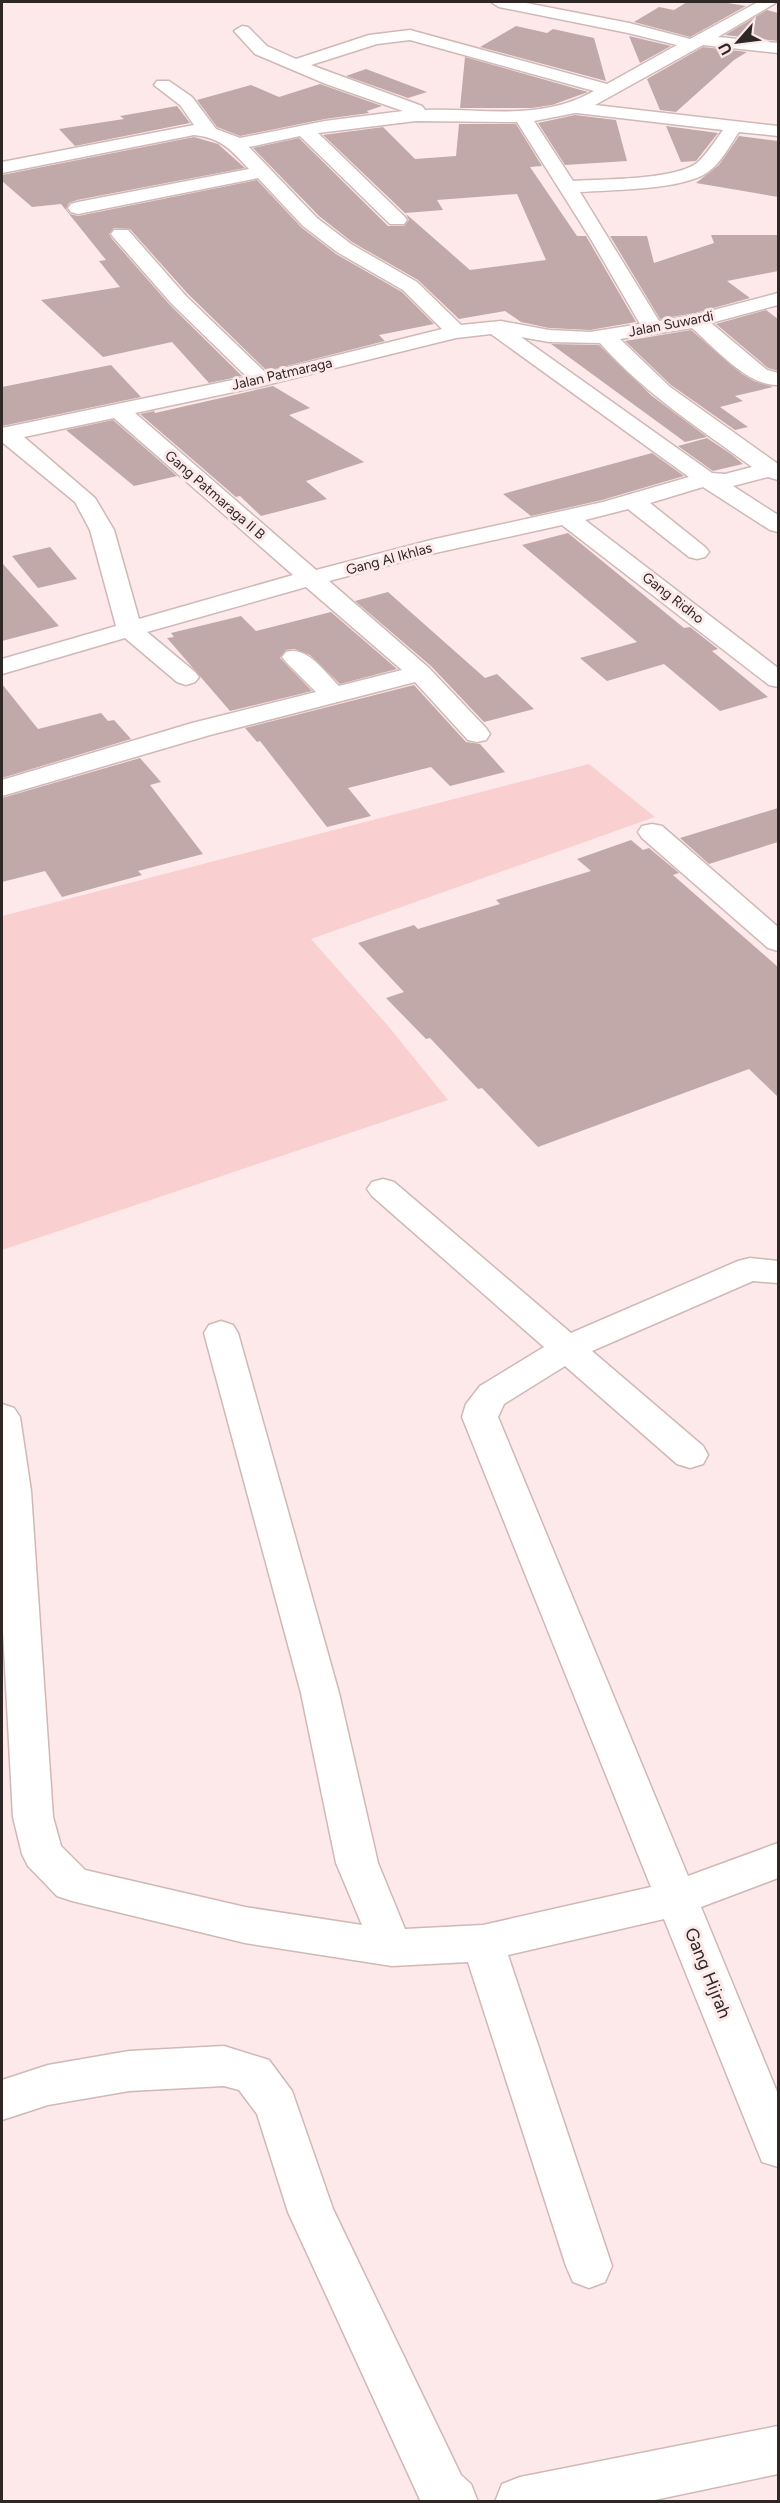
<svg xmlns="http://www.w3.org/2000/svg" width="780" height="2503" font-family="Figtree,sans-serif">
  <rect width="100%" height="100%" fill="#fde9e9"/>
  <path fill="#facfd0" d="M589,764L655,817L311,939L389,1027L448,1100L2,1250V916Z"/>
  <path fill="#c1a9a9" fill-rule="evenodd" d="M687,2H722L746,6L690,37L634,22L659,7L674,10Z
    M767,10L778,13V41L725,35Z
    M516,26L547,33L553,29L594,38L606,81L480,47Z
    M629,36L671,46L640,63Z
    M703,47L747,52L734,60L676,112L660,110L647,79Z
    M465,57L588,92L552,105L532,108H460Z
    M366,69L427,92L408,98L346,76Z
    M320,84L382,106L367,111L369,113L325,119L240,136L217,127L197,100L251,85L279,97Z
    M177,106L190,123L75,146L59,129L124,119L120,116Z
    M575,115L616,120L627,161L565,165L538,123Z
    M459,124H516L542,166L530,167L577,236H586L636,322L590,330L549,328L521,322L505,311L459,319L418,280L352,242L319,216L253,148L299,138L388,226H404L409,220L406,214L323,135L383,127L415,159L456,156ZM517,194L546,260L470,270L405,213L443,210L437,200Z
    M666,126L718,133L696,161L681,162Z
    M739,136L778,141V197L696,183L719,165Z
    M194,137L218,144L245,168L77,200L69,203L66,209L70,214L78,216L257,180L302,228L336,254L402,292L434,324L379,335L385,341L267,371L188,294L130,229L114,228L109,234L112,239L170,305L242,376L209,383L172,342L103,357L41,300L120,287L99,261L106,260L61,204L32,207L2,181V175Z
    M711,235H778V271L727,281L750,298L695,313L660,319L610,236H647L654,263L714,243Z
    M766,310L778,319V371L768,368L716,324Z
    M691,330L742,374L754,381L773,387L735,396L743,401L720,407L748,427L735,430L671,385L625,341Z
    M551,344L599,345L652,396L707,437L685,442Z
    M111,365L141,397L2,426V387Z
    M273,386L310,408L289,415L364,462L306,481L327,499L261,516L240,496L236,497L140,414L154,411L155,413Z
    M113,420L177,476L134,486L66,430Z
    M707,438L731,454L743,464L713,471L678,446Z
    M652,453L684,476L602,500L531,516L503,494Z
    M568,533L684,628L690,627L718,649L712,651L768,697L720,711L664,664L607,681L580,658L637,642L522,545Z
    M50,547L77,579L38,588L12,556Z
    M2,563L59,626L2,641Z
    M388,592L485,678L497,674L534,709L484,722L431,666L355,601Z
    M331,612L397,669L340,684L310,655L294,649L286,650L280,658L312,691L230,711L167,638L174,637L171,633L241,616L256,631Z
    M2,684L38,729L101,713L108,721L114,720L131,739L2,778Z
    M414,685L466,742L480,744L505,772L450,786L431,767L348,788L371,816L327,827L260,741L257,742L245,728Z
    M140,758L161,782L150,785L203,854L138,871L142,875L62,897L45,871L2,882V798Z
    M778,808V842L709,864L680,838Z
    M631,840L643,850L649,848L679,873L673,875L778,967V1097L749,1069L538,1147L482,1088L478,1089L430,1038L426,1039L386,998L404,992L358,943L414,925L418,929L500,904L496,900L591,871L577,859Z"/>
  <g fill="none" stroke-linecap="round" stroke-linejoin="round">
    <defs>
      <path id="minor" d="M491,2H521L629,23L690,39L758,2H777L718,37L778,43V53L703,45L595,105L778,126V136L739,132C730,145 721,163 708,172C683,190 611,190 580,192L659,321L695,315L778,293V305L711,323L767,370L778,373V385C747,386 715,348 692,328L620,339L670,387L778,464V480L768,477L733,486L778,515V532L770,530L703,487L650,503L705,547L709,552L705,557L697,559L689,557L628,509L585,520L778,668V687L769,685L562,525L435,553L329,581L429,668L486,728L490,734L486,740L477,742L468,740L415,682L210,735L2,796V780L192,723L316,692L286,662L282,657L286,652C308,646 324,672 339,686L402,670L306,587L147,632L195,672L199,677L195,682L186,685L177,682L125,638L2,674V659L116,626L90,530L75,502L2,442V428L247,377L172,304L114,238L111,234L114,230H128L186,296L266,373L442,329L403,290L337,252L303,226L258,178L78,214L71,212L68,208L71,204L78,202L249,169C231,150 222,138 194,135L2,173V162L194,125L180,105L154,85L157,81H169L192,97L216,129L240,138L325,121L403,111L326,84L255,54L234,31L242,26L248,27L267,46L296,59L369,35L410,30L607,84L677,45L628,33L499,7ZM410,40L594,91C539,122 484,108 425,110L422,106L311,65L377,44ZM575,113H577L723,130C715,141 707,154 697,163C675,180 602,179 573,181L534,121ZM416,121L517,122L592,241L640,324L590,332L549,330L501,321L461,325L417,282L351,244L317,218L249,147L300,136L390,224H404L407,220L404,216L318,133ZM491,334L689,477L603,502L435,539L316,570L135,413L262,386L456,338ZM521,337L549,342L600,343C644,393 699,428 752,467L725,474L712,473ZM114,418L293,575L139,619L114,530L95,498L24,437Z
        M652,824L662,826L778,927V951L768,948L642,838L638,832L642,826Z
        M383,1179L394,1182L571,1333L738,1261L750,1258L778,1261V1283L753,1281L592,1351L703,1446L708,1455L703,1464L690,1468L677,1464L565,1366L504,1404L498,1417L688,1876L778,1843V1878L701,1907L778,2094V2167L762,2162L664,1919L508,1955L612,2266L605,2282L589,2288L573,2282L566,2266L468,1962L392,1966L245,1943L72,1901L57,1896L28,1866L22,1854L13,1817L2,1612V1404L14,1408L20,1417L31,1491L53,1817L61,1846L85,1870L245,1907L362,1925L336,1863L301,1693L204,1333L209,1325L221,1321L233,1325L238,1333L339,1693L378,1863L405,1929L483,1925L651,1887L462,1417L466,1404L480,1386L544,1347L372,1196L367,1189L372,1182Z
        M224,2046L269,2060L292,2091L333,2209L461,2475L471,2484L478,2502H421L288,2212L257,2114L239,2090L224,2086L129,2091L48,2105L2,2120V2080L48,2065L129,2051Z
        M778,2426V2474L645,2502H495L502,2484L520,2477Z"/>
    </defs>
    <use href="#minor" stroke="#d0b8b8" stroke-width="3"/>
    <use href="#minor" fill="#fff" fill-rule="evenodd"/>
  </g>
  <g text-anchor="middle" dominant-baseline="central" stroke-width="6" stroke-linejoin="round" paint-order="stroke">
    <g font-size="14" fill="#2f2626" stroke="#fde9e9">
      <text transform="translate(671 324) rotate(-11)">Jalan Suwardi</text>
      <text transform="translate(282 374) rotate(-13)">Jalan Patmaraga</text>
      <text transform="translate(215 495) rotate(41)">Gang Patmaraga II B</text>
      <text transform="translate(389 559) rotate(-15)">Gang Al Ikhlas</text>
      <text transform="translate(673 598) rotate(38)">Gang Ridho</text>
    </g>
    <g font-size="18" fill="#2f2626" stroke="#fde9e9">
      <text transform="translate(708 1973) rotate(68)">Gang Hijrah</text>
    </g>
  </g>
  <rect width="780" height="2503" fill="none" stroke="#2f2626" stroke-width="6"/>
  <g transform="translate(738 42) rotate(242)" stroke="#fde9e9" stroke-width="4.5" paint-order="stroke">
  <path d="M0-4.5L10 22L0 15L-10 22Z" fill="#2f2626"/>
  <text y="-9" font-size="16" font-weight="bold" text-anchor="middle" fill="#2f2626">U</text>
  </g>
</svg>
